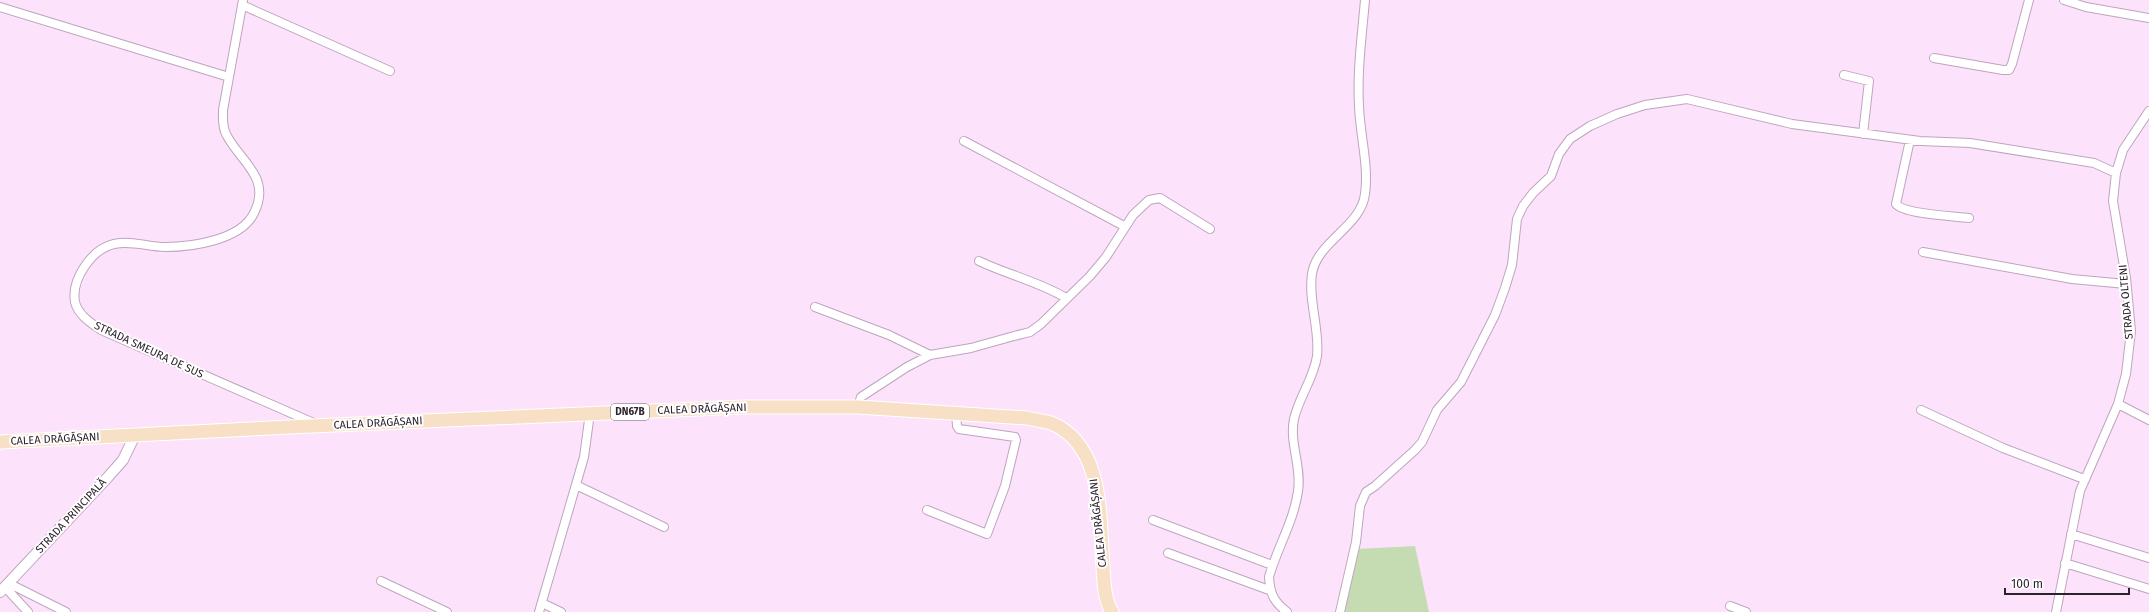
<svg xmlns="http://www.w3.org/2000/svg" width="2149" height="612" font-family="'Fira Sans',sans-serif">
  <rect width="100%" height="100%" fill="#fde2fc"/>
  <path fill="#c5dcb2" d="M1415,546L1429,612H1345L1357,549Z"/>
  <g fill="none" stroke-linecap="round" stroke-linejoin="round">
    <defs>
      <path id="minor" d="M243,0L223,110C223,118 222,126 226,134C240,162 272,177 254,213C241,240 192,247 165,247C148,247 132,240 114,244C92,249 71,279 75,302C78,315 91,323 101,330L316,424
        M2064,0L2086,7L2149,18
        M242,5L390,71
        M0,7L229,77
        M1934,58L2003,70H2009L2012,64L2029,0
        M1844,75L1869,81L1863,134
        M1910,140L1896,204C1903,214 1954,216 1969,218
        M964,141L1124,226
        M1923,252L2072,279L2126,284
        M979,261C1008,275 1040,282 1066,298
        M815,307L889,335L930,355
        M2118,404L2149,420
        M858,407L861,397L907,367L930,355L971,348L1014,336L1030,332L1041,324L1090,276L1106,257L1133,215L1149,200L1160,198L1210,229
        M1921,410L2003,448L2084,479
        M576,485L664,527
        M927,510L987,534L1005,486L1016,440L1015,437L959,429L957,426L956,413
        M1153,520L1272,565
        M2071,534L2149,558
        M1168,553L1269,590
        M2065,563L2149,589
        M381,581L447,612
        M8,583L66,612
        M5,587L28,612
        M542,603L561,612
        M1730,606L1746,612
        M539,612L584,457L590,413
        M1287,612C1274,602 1270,594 1269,577C1277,548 1294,521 1298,491C1302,467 1289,443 1294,419C1299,397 1314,378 1317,356C1320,329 1308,301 1312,274C1317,241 1361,227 1365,194C1369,166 1360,135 1359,106C1357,71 1362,35 1365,0
        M1340,612L1356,542L1360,506L1366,492L1375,486L1415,450L1422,442L1437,410L1461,382L1495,315L1505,288L1512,265L1517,219L1523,206L1533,193L1551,176L1559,154L1570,139L1590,126L1617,114L1645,105L1687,99L1792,124L1920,141L1970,143L2094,163L2116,173
        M2056,612L2080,491L2118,404L2126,374L2131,331L2126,278L2113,201L2116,173L2123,150L2149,111"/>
      <path id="tertiary" d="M0,592L108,477L123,460L135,435"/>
      <path id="primary" d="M0,442L289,427L744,407H858L1027,418C1035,420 1044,421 1051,423C1105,445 1099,519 1103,567C1104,582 1104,599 1112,612"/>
    </defs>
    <use href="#minor" stroke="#bea5be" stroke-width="10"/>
    <use href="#tertiary" stroke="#bea5be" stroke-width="12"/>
    <use href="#primary" stroke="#fff" stroke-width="15"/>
    <use href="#minor" stroke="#fff" stroke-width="8"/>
    <use href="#tertiary" stroke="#fff" stroke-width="10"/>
    <use href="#primary" stroke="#f7e0c5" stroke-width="13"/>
  </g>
  <g text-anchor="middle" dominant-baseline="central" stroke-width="4" stroke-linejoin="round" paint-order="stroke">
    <rect fill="#fff" stroke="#6c656c" stroke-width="1" x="611" y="404" width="38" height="16" rx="3"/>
    <g font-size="10" font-weight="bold" fill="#2d232d">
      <text x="630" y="412">DN67B</text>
    </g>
    <g font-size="11" fill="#2d232d" stroke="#fff">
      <text transform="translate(2126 302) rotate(-95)">STRADA OLTENI</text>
      <text transform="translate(149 350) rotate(25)">STRADA SMEURA DE SUS</text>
      <text transform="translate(702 409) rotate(-2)">CALEA DRĂGĂȘANI</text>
      <text transform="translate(378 423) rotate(-3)">CALEA DRĂGĂȘANI</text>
      <text transform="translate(55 439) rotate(-3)">CALEA DRĂGĂȘANI</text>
      <text transform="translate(71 516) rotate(-47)">STRADA PRINCIPALĂ</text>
      <text transform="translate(1098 523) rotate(-96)">CALEA DRĂGĂȘANI</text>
    </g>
  </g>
  <path d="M2005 588v6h124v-6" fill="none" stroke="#2d232d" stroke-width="2"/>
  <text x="2011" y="588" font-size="12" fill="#2d232d" stroke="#ffffff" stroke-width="3" paint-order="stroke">100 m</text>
</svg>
